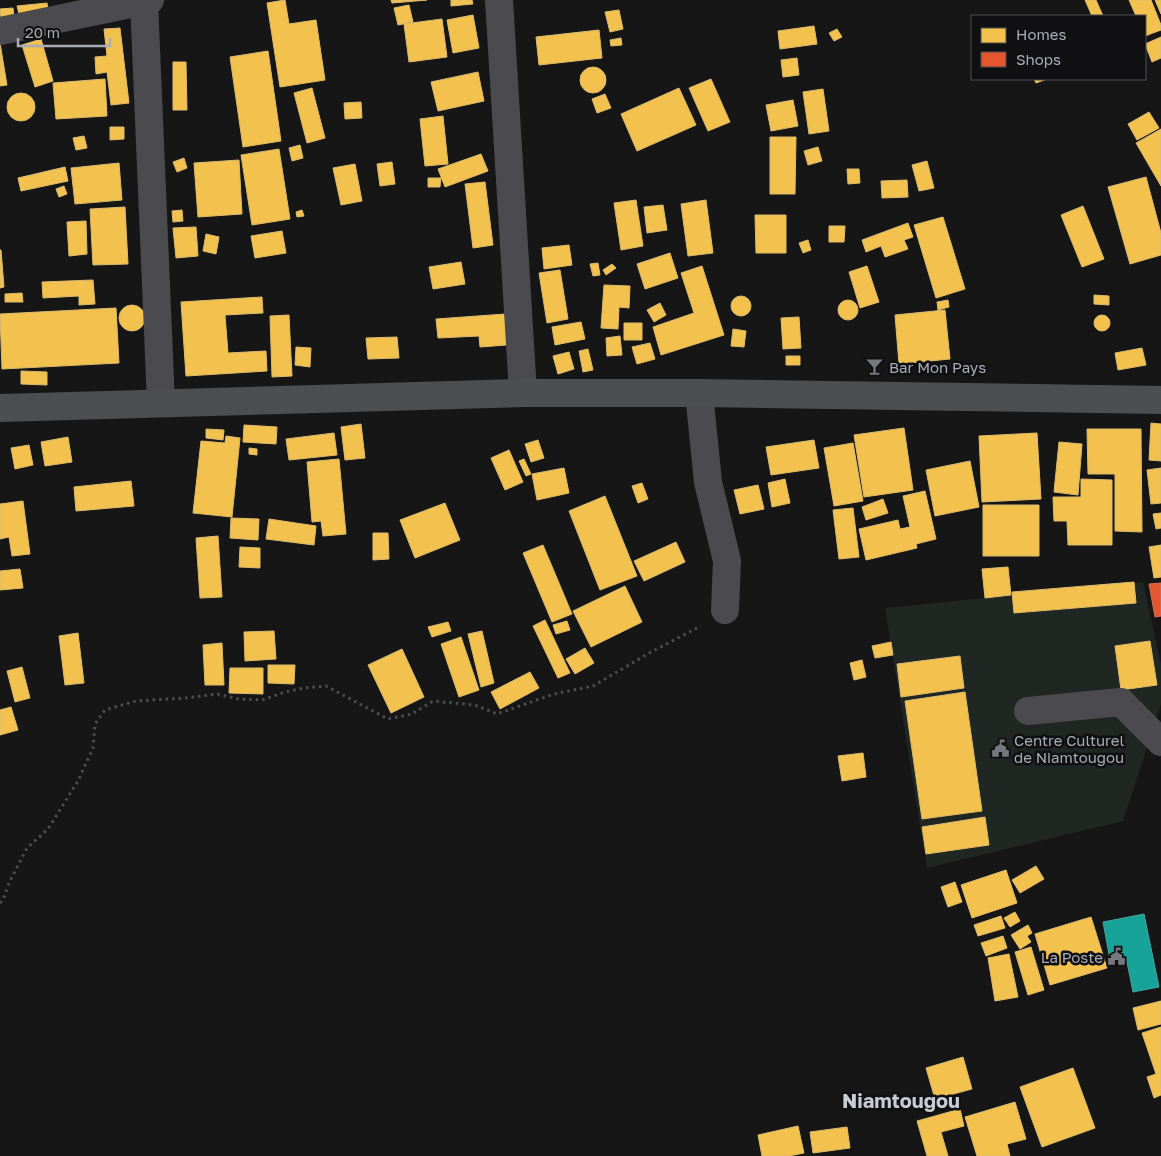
<svg xmlns="http://www.w3.org/2000/svg" width="1161" height="1156" font-family="'Golos Text',sans-serif">
  <rect width="100%" height="100%" fill="#161616"/>
  <path fill="#202621" d="M1143,582L1161,664V704L1123,821L927,868L885,608Z"/>
  <path fill="#f2c14e" stroke="#dcbb6d" d="M285,0L289,24L316,20L325,80L280,87L267,3Z
    M391,0H427L392,3Z
    M451,0H472L473,4L451,6Z
    M1085,0H1096L1103,16H1092Z
    M1129,0H1151L1161,25V30L1145,36V16H1136Z
    M1155,0H1161V14Z
    M47,3L48,10L19,14L17,6Z
    M409,5L413,22L398,25L394,8Z
    M13,8L14,17L1,18L0,9Z
    M619,10L623,29L610,32L605,12Z
    M473,15L479,48L453,53L447,20Z
    M442,19L447,57L409,62L404,24Z
    M814,26L817,44L780,49L778,31Z
    M120,28L129,103L111,105L107,72L96,74L95,57L107,56L104,29Z
    M837,29L842,37L834,41L829,33Z
    M599,30L602,58L539,65L536,37Z
    M1161,37V58L1152,62L1145,44Z
    M621,38L622,45L611,46L610,40Z
    M41,39L53,81L35,87L22,45Z
    M0,43L7,85L0,86Z
    M268,51L281,141L243,147L230,57Z
    M797,58L799,75L783,77L781,60Z
    M173,62H186L187,110H173Z
    M580 80a13 13 0 1 1 26 0a13 13 0 1 1-26 0Z
    M478,72L484,101L438,111L431,82Z
    M105,79L107,116L56,119L53,83Z
    M711,79L730,122L708,131L689,88Z
    M1034,79H1047L1036,83Z
    M312,88L325,138L307,143L294,93Z
    M679,88L696,125L637,151L621,114Z
    M823,89L829,131L809,134L803,92Z
    M7 107a14 14 0 1 1 28 0a14 14 0 1 1-28 0Z
    M605,94L611,108L597,113L592,99Z
    M793,100L798,126L771,131L766,105Z
    M361,102L362,118L345,119L344,103Z
    M1149,112L1159,128L1137,140L1128,124Z
    M443,116L448,164L425,166L420,119Z
    M110,127H124V139L110,140Z
    M1161,129V186L1136,143Z
    M84,136L87,148L76,150L73,138Z
    M770,137H796L795,194H770Z
    M300,145L303,158L292,161L289,148Z
    M818,147L822,161L808,165L804,151Z
    M279,149L290,219L252,225L241,155Z
    M481,154L488,171L445,187L438,169Z
    M184,158L187,168L177,172L173,162Z
    M239,160L242,214L198,217L194,163Z
    M927,161L934,188L919,191L912,165Z
    M392,162L395,184L380,186L377,164Z
    M119,163L122,200L75,204L71,168Z
    M355,164L362,201L341,205L333,168Z
    M65,167L68,181L21,191L18,178Z
    M847,169H859L860,183L848,184Z
    M1146,177L1161,233V255L1130,264L1108,187Z
    M428,178H441L440,187H428Z
    M907,180L908,197L882,198L881,181Z
    M485,182L493,245L473,248L465,184Z
    M64,186L67,194L59,197L56,189Z
    M636,200L643,246L621,250L614,203Z
    M706,200L713,253L688,256L681,204Z
    M663,205L667,230L647,233L644,207Z
    M1083,206L1104,259L1082,267L1061,215Z
    M125,207L128,264L93,265L90,209Z
    M182,210L183,221L173,222L172,211Z
    M302,210L304,216L297,217L296,212Z
    M755,215H786V253H756Z
    M943,217L965,289L936,298L914,225Z
    M86,221L87,254L69,256L67,222Z
    M908,223L913,237L904,240L908,249L885,257L881,246L866,252L862,240Z
    M829,226H845L844,242H829Z
    M196,227L198,256L176,258L173,228Z
    M282,231L286,253L255,258L251,236Z
    M206,234L219,237L216,254L203,251Z
    M808,240L811,250L803,253L799,243Z
    M569,245L572,265L544,269L542,248Z
    M0,250H1L4,287L0,288Z
    M670,253L678,278L645,289L637,264Z
    M461,262L465,284L433,289L429,267Z
    M598,263L600,275L593,276L590,264Z
    M612,264L616,268L606,275L603,270Z
    M702,266L724,335L661,355L653,327L694,313L681,273Z
    M867,266L879,302L860,308L849,272Z
    M560,270L568,319L547,323L539,273Z
    M93,280L95,304L79,305V296L43,298L42,282Z
    M604,285L630,286L629,308L619,307L618,329L601,328Z
    M22,293L23,302H5V294Z
    M1094,295L1109,296V305L1094,304Z
    M731 306a10 10 0 1 1 20 0a10 10 0 1 1-20 0Z
    M262,297L263,313L225,315L228,353L266,351L267,371L186,376L181,302Z
    M948,300L949,307L938,310L937,302Z
    M838 310a10 10 0 1 1 20 0a10 10 0 1 1-20 0Z
    M660,303L666,315L654,322L647,310Z
    M119 318a13 13 0 1 1 26 0a13 13 0 1 1-26 0Z
    M116,308L119,363L2,369L0,314Z
    M945,310L950,359L899,364L895,315Z
    M505,314L507,345L480,347L479,336L438,338L436,319Z
    M289,315L292,376L272,377L270,316Z
    M1094 323a8 8 0 1 1 16 0a8 8 0 1 1-16 0Z
    M799,317L801,348L783,349L781,318Z
    M581,322L585,339L555,345L552,327Z
    M624,323H642V340H624Z
    M733,329L746,331L744,347L731,346Z
    M620,336L622,355L607,356L606,338Z
    M397,337L399,358L368,359L366,338Z
    M650,343L655,359L637,364L632,347Z
    M296,347L311,348L310,367L295,365Z
    M1142,348L1146,365L1118,370L1115,353Z
    M588,349L593,370L583,372L579,351Z
    M569,352L574,369L558,374L553,356Z
    M786,356H800V365H786Z
    M21,371L47,372V385L21,384Z
    M1151,423L1161,424V461L1149,460Z
    M361,424L365,458L345,460L341,427Z
    M244,425L277,427L276,444L243,442Z
    M904,428L913,490L864,497L854,435Z
    M206,429L224,430L223,440L206,438Z
    M1087,429H1141L1142,532L1115,531V474H1088Z
    M334,433L337,455L289,460L286,439Z
    M1037,433L1041,499L982,502L979,436Z
    M226,436L240,438L232,517L193,513L201,441L225,443Z
    M68,437L72,462L45,466L41,442Z
    M538,440L544,458L531,462L525,444Z
    M814,440L819,468L771,475L766,447Z
    M1059,442L1082,444L1078,495L1054,492Z
    M853,443L863,501L834,506L824,448Z
    M29,445L33,465L15,469L11,448Z
    M249,448L257,449V455L249,454Z
    M509,450L523,482L505,490L491,458Z
    M339,459L346,534L323,536L321,521L312,522L307,462Z
    M524,459L531,474L526,476L519,461Z
    M970,461L979,507L935,516L926,470Z
    M564,468L569,493L537,500L532,474Z
    M1161,468V503L1151,504L1147,470Z
    M785,479L790,503L772,507L768,483Z
    M1081,479L1112,480V545H1068L1067,521H1054L1053,497H1081Z
    M131,481L134,506L76,511L74,487Z
    M642,483L648,499L638,503L632,486Z
    M758,485L764,509L740,514L734,490Z
    M925,491L936,539L916,544L917,548L866,560L859,529L898,520L900,529L910,527L903,496Z
    M605,496L637,576L600,590L569,511Z
    M883,499L888,513L866,520L862,507Z
    M23,501L30,554L12,556L9,537L0,539V504Z
    M445,503L460,540L415,558L400,520Z
    M983,505H1039V556H983Z
    M853,508L859,557L839,559L833,510Z
    M1161,513V528L1156,529L1153,514Z
    M231,518L259,519L258,540L230,538Z
    M269,519L316,526L314,545L266,539Z
    M373,533H388L389,559L373,560Z
    M218,536L222,597L200,598L196,538Z
    M676,542L685,562L644,581L634,561Z
    M543,545L572,614L552,622L523,553Z
    M1161,545V577L1154,578L1149,547Z
    M240,547L260,548V568L239,567Z
    M1008,567L1011,595L985,598L982,569Z
    M20,569L23,588L0,590V571Z
    M1134,582L1136,603L1014,613L1012,592Z
    M625,586L642,622L591,647L573,611Z
    M545,620L570,673L558,678L533,626Z
    M567,621L570,630L556,634L553,625Z
    M448,622L451,631L432,637L428,627Z
    M274,631L276,659L245,661L244,632Z
    M482,631L494,683L481,687L468,634Z
    M78,633L84,683L65,685L59,636Z
    M461,637L479,690L459,697L441,644Z
    M1150,641L1157,685L1121,690L1115,646Z
    M891,642L893,655L875,658L872,646Z
    M222,643L224,685H205L203,645Z
    M585,648L594,663L575,674L566,659Z
    M402,649L424,697L391,713L368,665Z
    M960,656L964,688L901,697L897,664Z
    M862,660L866,677L854,680L850,663Z
    M268,665H295L294,684L268,683Z
    M22,667L30,698L15,702L7,671Z
    M230,668H263V694L229,693Z
    M530,672L539,688L500,709L491,692Z
    M965,692L982,811L922,819L905,701Z
    M11,707L18,730L0,735V710Z
    M863,753L866,777L842,781L838,756Z
    M985,817L989,845L926,854L922,827Z
    M1036,866L1044,879L1020,893L1012,880Z
    M1006,870L1017,903L972,918L961,885Z
    M955,882L962,902L948,907L941,887Z
    M1015,912L1020,921L1010,927L1004,918Z
    M1001,916L1005,928L978,936L974,925Z
    M1091,917L1107,968L1050,985L1035,934Z
    M1028,925L1032,933L1027,936L1031,942L1020,949L1011,935Z
    M1003,936L1007,948L986,956L981,943Z
    M1031,947L1044,990L1028,995L1015,952Z
    M1009,954L1018,997L995,1001L988,958Z
    M1161,1001V1024L1138,1030L1133,1008Z
    M1161,1027V1095L1154,1098L1147,1077L1156,1074L1142,1033Z
    M963,1057L972,1089L935,1099L926,1068Z
    M1073,1068L1095,1128L1042,1147L1020,1087Z
    M1015,1102L1026,1139L1007,1144L1010,1156H977L965,1117Z
    M960,1109L964,1126L941,1132L948,1156H927L917,1121Z
    M798,1126L804,1153L789,1156H762L758,1135Z
    M847,1127L850,1148L813,1153L810,1132Z"/>
  <path fill="#e4572e" stroke="#d27056" d="M1161,583V616L1155,617L1149,584Z"/>
  <path fill="#17a398" stroke="#43a6a1" d="M1144,914L1159,987L1133,992L1127,962L1111,965L1103,922Z"/>
  <g fill="none" stroke-linecap="round" stroke-linejoin="round">
    <path stroke="#4c4d4f" stroke-width="3" stroke-dasharray="2.5 4" stroke-linecap="butt" d="M0,903L3,900L9,883L27,848L48,829L78,781L93,748L95,724L105,710L136,701L186,698L217,694L239,699L262,700L285,692L304,688L326,686L388,719L412,714L433,701L475,705L497,714L554,694L593,686L651,652L701,626"/>
    <path stroke="#4b4b4f" stroke-width="28" d="M499,0L523,393
      M144,1L161,403
      M0,31L150,0
      M699,393L708,482L727,561L725,610
      M1028,711L1121,702L1161,742"/>
    <path stroke="#4d4e50" stroke-width="28" d="M0,408L523,393H699L1161,400"/>
  </g>
  <defs>
    <symbol id="bar-bare" viewBox="-9 -9 18 18"><path d="M-6-5H6L.8 .8V4.5H3.5V6h-7V4.5H-.8V.8Z" fill="#76787d" stroke="#101012" stroke-width="2.5" paint-order="stroke"/></symbol>
    <symbol id="civic-bare" viewBox="-9 -9 18 18"><path d="M-.6-6.5H3V-4.5H.6V-3L4-1V1h2V6H-6V1h2V-1L-.6-3ZM-1.2 2.5V6h2.4V2.5Z" fill="#76787d" stroke="#101012" stroke-width="2.5" paint-order="stroke"/></symbol>
  </defs>
  <g fill-rule="evenodd">
    <use href="#bar-bare" x="862" y="354" width="25" height="25"/>
    <use href="#civic-bare" x="988" y="736" width="25" height="25"/>
    <use href="#civic-bare" x="1104" y="944" width="25" height="25"/>
  </g>
  <g text-anchor="middle" dominant-baseline="central" stroke-width="5" stroke-linejoin="round" paint-order="stroke">
    <g font-size="15" fill="#a9acb5" stroke="#101012" text-anchor="start">
      <text x="889" y="367">Bar Mon Pays</text>
      <text x="1014" y="740">Centre Culturel<tspan x="1014" dy="17">de Niamtougou</tspan></text>
      <text x="1103" y="957" text-anchor="end">La Poste</text>
    </g>
    <g font-size="20" font-weight="bold" fill="#c9cbd2" stroke="#101012">
      <text x="901" y="1100">Niamtougou</text>
    </g>
  </g>
  <rect x="971" y="15" width="175" height="65" fill="#101012" stroke="#4d4e53"/>
  <rect x="981" y="28" width="25" height="15" fill="#f2c14e" stroke="#4d4e53"/>
  <text x="1016" y="40" font-size="15" fill="#a9acb5">Homes</text>
  <rect x="981" y="52" width="25" height="15" fill="#e4572e" stroke="#4d4e53"/>
  <text x="1016" y="65" font-size="15" fill="#a9acb5">Shops</text>
  <path d="M18 38v8h92v-8" fill="none" stroke="#a9acb5" stroke-width="2.5"/>
  <text x="25" y="38" font-size="15" fill="#a9acb5" stroke="#101012" stroke-width="4" paint-order="stroke">20 m</text>
</svg>
